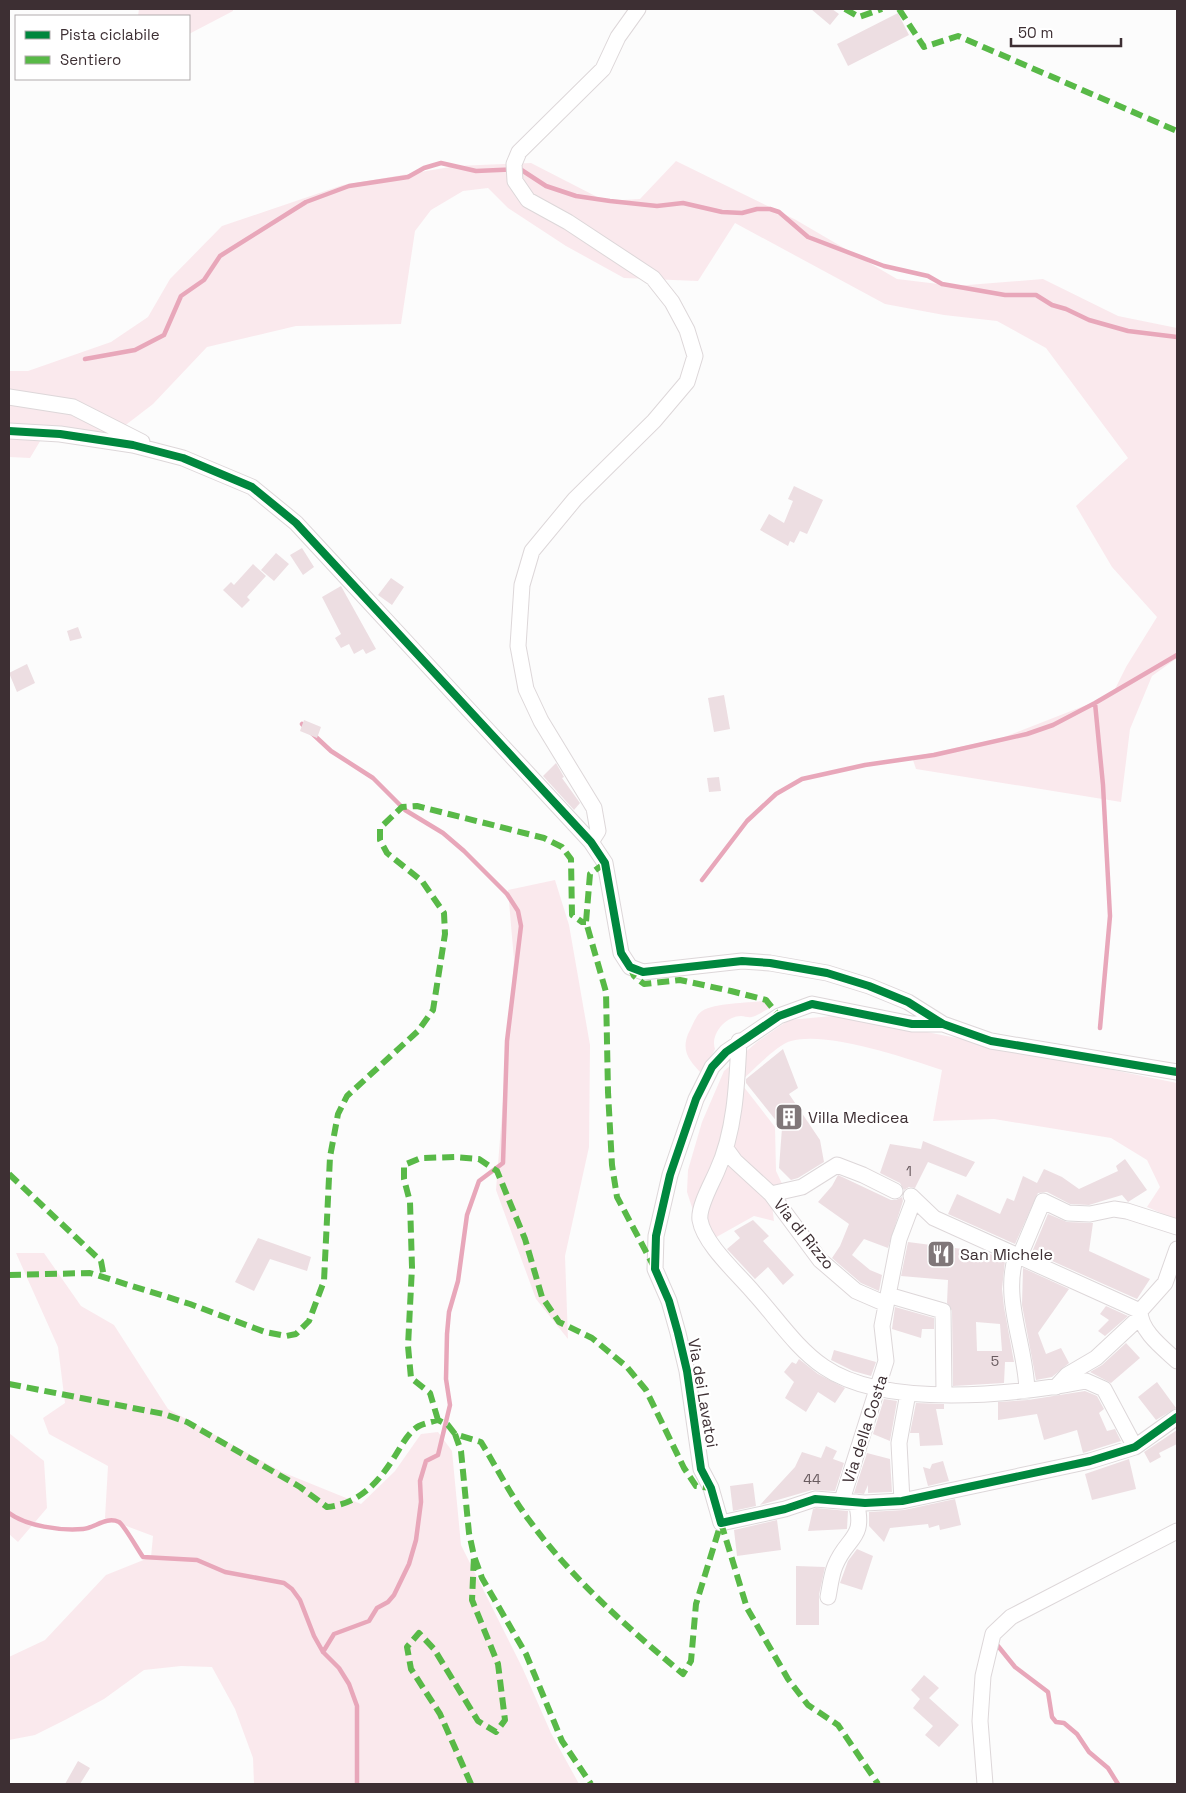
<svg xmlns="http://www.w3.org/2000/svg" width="1186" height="1793" font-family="'Space Grotesk',sans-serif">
  <rect width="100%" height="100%" fill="#fcfcfc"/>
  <path fill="#fae9ed" d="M139,9H233V11L189,34V16H138Z
    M676,161L796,220L897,279L955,286L1043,279L1118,316L1177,328V658L1152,676L1130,729L1121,802L916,769L912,757L1002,738L1112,695L1126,667L1157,617L1112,567L1076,506L1128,458L1046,348L997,321L944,315L885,304L735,223L698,281L624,278L566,246L508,208L488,188L463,191L431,210L415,231L401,324L296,326L207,347L153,404L114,434L48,428L30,458L9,457V371H28L111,342L148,317L170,279L222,226L343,185L456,166L531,163L605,201L640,199Z
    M555,880L569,925L590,1045L589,1147L565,1256L568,1339L536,1299L496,1190L514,960L508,890Z
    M763,1001L770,1008C764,1011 758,1015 752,1017C748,1018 745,1016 741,1016C725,1016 710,1035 715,1049L702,1074C690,1061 681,1052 688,1034C692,1027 695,1016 702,1011C715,1003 747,1003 763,1001Z
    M832,1016L922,1031L1177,1083V1220L1147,1207L1160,1187L1147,1160L1111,1138L994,1119L933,1121L942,1070C905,1058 828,1031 791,1041C776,1045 752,1072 740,1082L775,1127L776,1171L786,1192L772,1205L774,1221L754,1216L704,1244L687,1192L688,1170L702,1122L724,1071L757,1042L789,1020Z
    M16,1253H44L81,1306L114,1325L168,1409L282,1472L361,1504L395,1471L421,1434L438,1432L452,1451L461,1545L522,1667L551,1733L579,1784H254L253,1758L235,1709L212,1667L181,1666L144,1670L104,1699L65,1720L35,1735L9,1740V1657L45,1640L106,1575L151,1557L153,1536L105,1518L108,1466L49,1434L43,1418L65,1403L58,1347Z
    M9,1433L44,1461L47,1508L18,1542L9,1534Z"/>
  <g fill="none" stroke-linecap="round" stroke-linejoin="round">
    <path stroke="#e8a7ba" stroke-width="4.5" d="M85,359L135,350L164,335L181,296L204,280L220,256L306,202L349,186L408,177L424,168L441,163L476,171L520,169L546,186L576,196L610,201L657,206L683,203L722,212L742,213L757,209H770L779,212L808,237L884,266L928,276L942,284L1005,295H1036L1052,305L1066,309L1089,320L1128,331L1177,337
      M1095,703L1103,785L1110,916L1100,1028
      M302,724L331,751L373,778L405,810L443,833L464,851L507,894L518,911L521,926L507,1041L503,1163L479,1181L467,1215L458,1281L449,1312L447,1334L446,1379L450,1405L438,1455L426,1461L420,1481L421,1502L416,1540L409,1564L394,1595L388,1602L377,1608L369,1621L334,1634L323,1652
      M702,880L747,821L776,794L802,779L865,765L934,755L1027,734L1053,725L1095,703L1177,655
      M9,1513C26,1526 61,1531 83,1529C95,1528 106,1516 119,1522C124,1525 138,1550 143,1557L197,1560L225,1572L284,1583L292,1589L300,1600L314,1636L323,1652L339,1668L349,1684L357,1706V1784
      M998,1646L1015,1667L1048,1692L1052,1717L1056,1722L1064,1723L1077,1734L1089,1752L1108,1768L1118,1784"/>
  </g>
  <path fill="#eddee2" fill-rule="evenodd" d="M811,9H832L839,14L830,25Z
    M898,13L909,35L848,66L837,44Z
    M794,486L823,500L807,534L800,531L794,543L790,541L788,546L760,530L769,514L784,523L793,501L788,499Z
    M302,548L314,567L303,575L290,555Z
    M276,553L289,564L274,581L261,570Z
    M253,564L266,576L247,597L250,600L242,608L223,590L231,582L234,585Z
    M391,578L404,587L392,605L378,595Z
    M341,586L376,649L366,654L363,649L354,654L349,644L341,648L335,638L341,634L322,597Z
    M78,627L82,638L70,641L67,631Z
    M27,664L35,683L17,692L9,673Z
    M724,695L730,729L714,732L708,698Z
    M304,720L321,727L317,738L300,731Z
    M556,763L564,777L562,778L580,803L574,810L543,776Z
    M719,777L721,791L709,792L707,778Z
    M783,1049L798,1088L789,1094L820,1140L824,1162L798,1178L791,1180L779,1168L782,1128L746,1083V1079Z
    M923,1141L975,1162L966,1177L928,1162L915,1188L909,1187L904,1190L900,1183L880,1173L890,1144L921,1149Z
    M1125,1159L1147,1190L1128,1202L1122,1195L1089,1205L1070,1204L1047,1192L1038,1193L1015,1244L948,1214L957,1194L1000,1214L1007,1198L1014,1201L1023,1176L1037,1183L1044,1169L1062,1177L1079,1189L1118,1171L1116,1166Z
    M838,1175L891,1200H896L902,1197L903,1201L888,1248L864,1239L852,1255L870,1270L882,1275L879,1291L861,1283L832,1258L840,1246L849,1224L818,1202L832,1186Z
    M1048,1214L1067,1222L1093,1223L1089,1251L1150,1279L1137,1299L1032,1252Z
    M753,1220L769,1236L763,1241L794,1275L783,1285L768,1267L755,1279L727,1249L740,1238L734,1231Z
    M258,1238L311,1257L307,1271L270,1259L254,1291L235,1282Z
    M908,1242L986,1252L1005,1261L1002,1289L1004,1307L1014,1362H1005L1004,1383L953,1386L952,1311L947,1303L948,1280L901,1276ZM976,1322L1000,1324L1002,1351H977Z
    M1023,1268L1069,1289L1038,1333L1046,1354L1061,1348L1069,1363L1052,1377L1036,1380L1022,1305Z
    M1106,1306L1128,1316L1105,1336L1098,1331L1109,1320L1100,1314Z
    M895,1307L934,1318V1329H922L921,1338L892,1329Z
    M1126,1343L1140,1358L1111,1383L1090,1372L1102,1365Z
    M834,1350L876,1362L871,1376L853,1371L831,1360Z
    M799,1359L818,1374L845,1388L835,1403L818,1392L806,1412L785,1398L794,1382L784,1372L792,1362L796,1364Z
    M1157,1382L1176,1408L1156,1420L1138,1397Z
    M1085,1391L1097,1396L1104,1409L1099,1413L1107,1431L1115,1429L1121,1441L1083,1453L1077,1430L1044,1440L1037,1414L998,1420V1402L1028,1400Z
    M884,1399L897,1401L890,1441L873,1434Z
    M916,1403L944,1404V1409H936L943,1445L920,1446L919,1433H910Z
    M1177,1430V1444L1159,1453L1161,1457L1150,1463L1144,1452Z
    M826,1446L837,1451L833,1459L844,1463L835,1491L812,1490L760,1505L795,1467L802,1452L821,1458Z
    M867,1453L890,1459L892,1492L868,1493V1485L864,1494L854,1493Z
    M1129,1459L1136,1489L1092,1500L1085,1474Z
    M943,1461L949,1481L928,1486L923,1467L930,1469L932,1464Z
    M753,1483L756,1506L733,1511L730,1486Z
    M955,1499L961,1525L940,1530L939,1525L929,1528L928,1524L890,1528L884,1542L869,1526V1512L904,1510Z
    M816,1508L848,1511L847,1529L808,1531L813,1509Z
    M777,1520L781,1550L737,1556L734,1530Z
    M857,1549L873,1556L862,1590L840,1583L848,1561Z
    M796,1566L825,1567L819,1595V1625H796Z
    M924,1675L939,1688L929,1698L959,1725L939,1747L925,1735L933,1726L913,1708L920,1699L911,1690Z
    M78,1761L90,1768L80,1784H65Z"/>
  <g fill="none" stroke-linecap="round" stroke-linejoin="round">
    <defs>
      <path id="minor" d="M9,397L73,407L142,442
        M9,431L60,434L133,445L183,458L252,487L296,523L591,842L605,863L621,953L630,967L643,972L742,961L770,963L827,973L869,986L908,1002L943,1024L991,1041L1177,1072
        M591,842L598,831L594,808L541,721L526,689L518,646L522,585L532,551L575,499L654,421L687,382L695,356L687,330L672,302L653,278L568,222L528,200L515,181L514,164L519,152L603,69L618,37L638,9
        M942,1024H912L812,1004L779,1016L726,1052L712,1067L696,1099L670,1175L656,1236L655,1269L669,1301L678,1333L687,1371L701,1469L711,1488L721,1523L785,1509L815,1499L865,1503L902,1501L1090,1461L1135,1447L1177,1417
        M739,1041C737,1084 735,1132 717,1171C712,1183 698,1207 700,1220C704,1244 738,1274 754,1293C776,1317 796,1348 824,1367C885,1409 1015,1395 1086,1381L1104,1389L1135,1447
        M727,1150L735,1161L771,1194L802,1187L837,1165L863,1175L895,1191
        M771,1194L820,1260L856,1291L886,1304
        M911,1196L934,1218L1140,1311C1140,1331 1163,1348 1177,1361
        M1016,1256C1002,1300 1026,1346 1027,1391
        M1019,1258L1043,1201L1068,1213L1090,1214L1114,1209L1127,1211L1177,1227
        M888,1295L943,1311L944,1393
        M1140,1311L1165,1283L1177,1249
        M1056,1387L1067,1375L1096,1358L1140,1317
        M842,1500L886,1361L882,1326L899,1239L914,1199
        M902,1501L899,1443L908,1393
        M828,1597C830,1587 831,1576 835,1566C847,1536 866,1540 856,1502
        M985,1784L980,1721L983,1676L993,1634L1011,1617L1177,1531"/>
    </defs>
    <use href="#minor" stroke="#ddd7d9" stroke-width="17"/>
    <use href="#minor" stroke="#fff" stroke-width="15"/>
    <path stroke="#58b947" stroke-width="6" stroke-dasharray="12 6" stroke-linecap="butt" d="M845,9L859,17L882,9
      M899,9L924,47L958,36L1177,131
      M605,863L590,874L586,922L606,992L608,1092L612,1165L617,1197L653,1265
      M630,967L634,976L644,984L680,980L731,991L766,1000L779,1016
      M9,1174L101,1261L104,1277
      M9,1275L90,1273L190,1304L265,1332L286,1336L296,1334L309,1321L324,1281L330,1157L338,1114L347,1096L418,1031L433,1010L445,934L444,913L422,881L387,853L380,840V828L402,807L417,806L544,838L562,847L571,859L572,915L582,922H586
      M9,1384L164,1414L187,1422L300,1487L327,1507C359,1504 379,1482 395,1456C402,1445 408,1432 419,1426C425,1423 432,1422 438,1420L448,1425L455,1434L481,1442C497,1468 511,1496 529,1520C572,1579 628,1628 683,1674L691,1661L696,1604L721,1523
      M438,1420L430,1393L411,1378L408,1346L412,1267L410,1202L404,1179V1165L421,1158L455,1157L479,1159L497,1171L525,1239L542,1297L559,1322L592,1338L627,1367L646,1390L684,1468L696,1486L711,1488
      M455,1434L461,1451L469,1533L474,1556L482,1578L526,1654L562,1741L591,1784
      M721,1523L747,1608L788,1679L808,1705L838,1725L878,1784
      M471,1784L440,1714L411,1669L407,1647L419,1633L434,1649L478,1721L496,1732L505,1720L498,1664L472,1600L474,1556"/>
    <defs>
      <path id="cycleway" d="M9,431L60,434L133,445L183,458L252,487L296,523L591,842L605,863L621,953L630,967L643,972L742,961L770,963L827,973L869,986L908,1002L943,1024L991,1041L1177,1072
        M943,1024H912L812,1004L779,1016L726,1052L712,1067L696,1099L670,1175L656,1236L655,1269L669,1301L678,1333L687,1371L701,1469L711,1488L721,1523L785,1509L815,1499L865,1503L902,1501L1090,1461L1135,1447L1177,1417"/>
    </defs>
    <use href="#cycleway" stroke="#fff" stroke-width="11"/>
    <use href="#cycleway" stroke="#00873e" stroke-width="8"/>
  </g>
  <defs>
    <symbol id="building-square" viewBox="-11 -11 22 22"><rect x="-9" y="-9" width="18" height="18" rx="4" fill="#807779" stroke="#fff"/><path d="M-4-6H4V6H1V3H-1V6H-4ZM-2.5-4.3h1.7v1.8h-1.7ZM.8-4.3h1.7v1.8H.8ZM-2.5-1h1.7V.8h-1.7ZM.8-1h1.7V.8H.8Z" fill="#fff"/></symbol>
    <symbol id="restaurant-square" viewBox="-11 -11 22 22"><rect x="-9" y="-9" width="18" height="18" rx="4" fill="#807779" stroke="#fff"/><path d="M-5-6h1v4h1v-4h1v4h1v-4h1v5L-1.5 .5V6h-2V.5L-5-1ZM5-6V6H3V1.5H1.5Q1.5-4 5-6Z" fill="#fff"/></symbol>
  </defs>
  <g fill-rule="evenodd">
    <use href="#building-square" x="773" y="1101" width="32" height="32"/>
    <use href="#restaurant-square" x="925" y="1238" width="32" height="32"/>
  </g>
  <g text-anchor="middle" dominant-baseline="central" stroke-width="4.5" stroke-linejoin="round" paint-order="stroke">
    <g font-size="14" fill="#695b5f">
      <text x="909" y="1171">1</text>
      <text x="995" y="1361">5</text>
      <text x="812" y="1479">44</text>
    </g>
    <g font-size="16" fill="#3d2f33" stroke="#fff" text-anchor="start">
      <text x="808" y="1117">Villa Medicea</text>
      <text x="960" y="1254">San Michele</text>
    </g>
    <g font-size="16" fill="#3d2f33" stroke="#fff">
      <text transform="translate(804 1234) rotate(51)">Via di Rizzo</text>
      <text transform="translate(703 1393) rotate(80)">Via dei Lavatoi</text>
      <text transform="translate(865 1429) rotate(-72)">Via della Costa</text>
    </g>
  </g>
  <rect width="1186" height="1793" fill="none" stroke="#3d2f33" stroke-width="20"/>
  <rect x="15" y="15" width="175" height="65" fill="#ffffff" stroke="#b1acad"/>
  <rect x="25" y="31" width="25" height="8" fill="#00873e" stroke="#b1acad"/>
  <text x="60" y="40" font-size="15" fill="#3d2f33">Pista ciclabile</text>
  <rect x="25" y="56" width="25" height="8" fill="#58b947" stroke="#b1acad"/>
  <text x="60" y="65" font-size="15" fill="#3d2f33">Sentiero</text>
  <path d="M1011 38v8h110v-8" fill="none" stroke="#3d2f33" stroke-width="2.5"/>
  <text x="1018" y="38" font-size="15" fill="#3d2f33" stroke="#ffffff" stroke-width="4" paint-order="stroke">50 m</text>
</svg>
